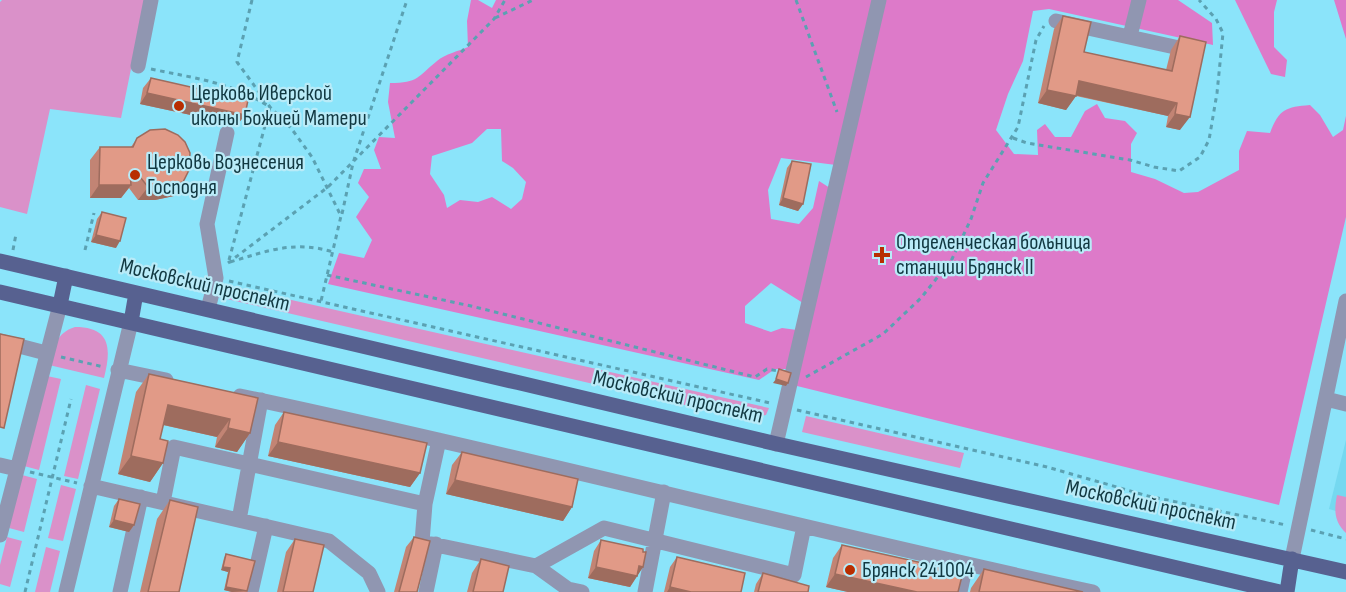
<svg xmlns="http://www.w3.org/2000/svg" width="1346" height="592" font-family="'Sofia Sans Condensed',sans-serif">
  <rect width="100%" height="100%" fill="#8be4fa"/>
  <path fill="#75d8f0" d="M1346,440V514L1329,509Z"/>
  <path fill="#da91c9" d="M2,0H145L121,118L50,109L27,214L0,207V2Z
    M221,284L769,408L766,415L745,419L218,297Z
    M75,327C112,327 111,350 104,378L49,365C54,347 56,333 75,327Z
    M47,376L61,379L39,470L24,466Z
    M86,385L100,389L78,479L64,476Z
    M806,416L964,453L960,468L802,432Z
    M22,475L37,479L24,532L9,528Z
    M61,485L76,489L63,541L48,538Z
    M1337,495L1346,497V533C1334,522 1334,510 1337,495Z
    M7,537L22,541L10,587L0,584V565Z
    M46,547L60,551L50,592H35Z"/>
  <path fill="#dd7ac9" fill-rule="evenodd" d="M471,0H478L492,8L496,0H875L836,165L781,158L768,190L771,219L799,224L813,208L819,181L830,188L803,303L771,283L745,306V323L771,332L782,328L797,330L787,369H775L759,380L328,284L339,253L364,258L372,240L356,217L369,197L358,183L364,169H381L374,150L379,137L395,138L388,102L390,83C419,83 417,77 437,61C445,54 459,51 468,47L467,21ZM487,129H501L502,161L513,168L526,182L522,199L511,209L492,197L478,202L460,200L447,208L444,195L430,174L432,156L472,143Z
    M885,0H1178L1212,23L1213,45L1049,9L1033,11L1023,61L1008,94L996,130L1014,154L1038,155L1037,130L1045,124L1055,137H1071L1085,111L1097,104L1105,118L1125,121L1137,133L1131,144V172L1155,179L1184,193L1198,192L1239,170V151L1247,131L1270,133C1279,109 1286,107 1310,105L1320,115L1333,137L1343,130L1346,116V217L1279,505L793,385Z
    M1235,0H1277L1274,12V47L1287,60L1285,77L1271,74Z
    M1334,0H1346V39Z"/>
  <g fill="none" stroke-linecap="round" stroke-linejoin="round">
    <path stroke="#5ba1b2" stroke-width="3" stroke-dasharray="4.5 4.5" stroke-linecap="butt" d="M252,0L237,62L270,107L291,128L312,157L341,216L321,301
      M796,0L837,112
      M495,18L533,0
      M151,69C194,78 229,82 267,105
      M1013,138L1027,143L1130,160L1154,167L1179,171L1200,157L1209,140L1217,93L1223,33L1216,19L1199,0
      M342,214L353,163L407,0
      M13,250L16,234
      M85,250L94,213
      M229,260L270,107
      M230,262C267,251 295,240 333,252
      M228,263L328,187L494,19L505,0
      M327,275L471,306L755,377L767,369L778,371
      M229,281L770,403
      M61,357L104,367
      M806,377L883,334L921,298L952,259L971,219L983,183L1018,127L1036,40L1044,26
      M797,410L1047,467L1148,496L1286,525
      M30,472L77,483
      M1311,530L1346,539
      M25,592L71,399"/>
    <path stroke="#9096b1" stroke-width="15" d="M1056,21L1193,51
      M1130,36L1139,0
      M138,66L151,0
      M208,309L216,278L207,224L227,133
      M0,341L46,353
      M118,370L166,380
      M240,396C525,456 808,531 1093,592
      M1326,399L1346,404
      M439,440L425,504L422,542L536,566L604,528L794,575L804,526
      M776,444L879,0
      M0,465L17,469
      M91,486L329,541L369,573L378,592
      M163,502L174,447L425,504
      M239,520L261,400
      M0,535L60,305
      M1292,559L1346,301
      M536,566L568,589L582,592
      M66,592L131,322
      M120,592L141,497
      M251,592L266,526
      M426,592L436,544
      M645,592L664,492
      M960,592L966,564"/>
    <path stroke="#576190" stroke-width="15" d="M0,261C259,320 518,383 777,444C966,488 1157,528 1346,572
      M0,292L1280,592
      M60,305L66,276
      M131,322L136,293
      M1287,592L1292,559"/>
  </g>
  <path fill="#c28474" d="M1063,16L1084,52L1166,70L1171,50L1180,36V130L1166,127L1168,116L1076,96L1066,110L1038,103L1054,29Z
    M151,78L245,115L237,125L140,104L143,88Z
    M137,138L174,196L155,200H138L129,188L121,198H90V160L100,147H131Z
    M792,161L803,204L798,211L779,205L787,168Z
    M102,212L116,248L91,242L97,219Z
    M149,374L258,398L250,433L237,452L215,447L217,437L163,425L160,439L163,463L150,482L118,474L136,392Z
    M284,412L420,473L410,487L268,456L275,425Z
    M462,452L572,507L563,521L446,494L452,465Z
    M119,499L134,525L129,532L109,527L114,506Z
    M170,500L179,592H140L157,519Z
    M414,537L417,592H394L406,547Z
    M295,539L313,592H277L286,552Z
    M601,540L643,567L630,587L588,578L594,551Z
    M842,545L958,592H848L826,587L833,558Z
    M226,554L255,561L247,592H232L224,590L228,572L221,570L224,558Z
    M677,557L741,592H664L670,567Z
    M481,559L503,592H467L472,573Z
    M984,569L1083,592H970L971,588Z
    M763,573L808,592H754L756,584Z"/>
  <path fill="#9e6c5e" d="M1079,81L1177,103L1168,116L1070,94Z
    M1047,90L1076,96L1066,110L1038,103Z
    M147,93L245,115L237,125L140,104Z
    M1175,114L1190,117L1180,130L1166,127Z
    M130,173H137L128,185H131L121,198H90L99,185Z
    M183,182L174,196L155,200H138L148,187Z
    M783,198L803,204L798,211L779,205Z
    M96,235L120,241L116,248L91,242Z
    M776,379L788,383L786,386L773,383Z
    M168,405L230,419L217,437L155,423Z
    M228,428L250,433L237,452L215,447Z
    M278,442L420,473L410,487L268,456Z
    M131,456L163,463L150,482L118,474Z
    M455,480L572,507L563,521L446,494Z
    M114,520L134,525L129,532L109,527Z
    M639,566L643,567L630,587L588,578L596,567Z
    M223,567L230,568L228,572L221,570Z
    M835,574L917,592H848L826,587Z
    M226,587L247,591L232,592L224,590Z
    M670,587L691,592H667Z"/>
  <path fill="#e19a87" stroke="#9e6c5e" stroke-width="1.5" d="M1063,16L1091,22L1084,52L1172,71L1180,36L1206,42L1190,117L1175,114L1177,103L1079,81L1076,96L1047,90Z
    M151,78L248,100L245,115L147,93Z
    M165,129L178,135L185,142L190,153L189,170L183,182L165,187H148L137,173H130L131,185H99L100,147H133L137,138L150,130Z
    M792,161L811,164L803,204L783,198Z
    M102,212L126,218L120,241L96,235Z
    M0,334L24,339L4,428L0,427Z
    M779,369L791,373L788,383L776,379Z
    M149,374L258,398L250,433L228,428L230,419L168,405L160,439L168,441L163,463L131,456Z
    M284,412L427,443L420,473L278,442Z
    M462,452L578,479L572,507L455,480Z
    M119,499L140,504L134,525L114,520Z
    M170,500L198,507L179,592H148Z
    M414,537L430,541L417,592H399Z
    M295,539L324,545L313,592H283Z
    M601,540L643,549V552H646L643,567L639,566L637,576L596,567Z
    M842,545L963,572L958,592H917L835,574Z
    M226,554L255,561L247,591L226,587L230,568L223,567Z
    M677,557L745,573L741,592H691L670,587Z
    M481,559L509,566L503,592H473Z
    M984,569L1083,592H979Z
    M763,573L809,586L808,592H758Z"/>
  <g fill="#b82e01" stroke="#b9ebf8" stroke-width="2">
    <circle cx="179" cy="106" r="6"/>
    <circle cx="135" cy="175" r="6"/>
    <path d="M879 246h6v6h6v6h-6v6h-6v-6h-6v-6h6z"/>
    <circle cx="850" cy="570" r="6"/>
  </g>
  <g text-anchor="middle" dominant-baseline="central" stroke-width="4.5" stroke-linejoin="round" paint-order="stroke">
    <g font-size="22" fill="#113841" stroke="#b9ebf8" text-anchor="start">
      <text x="191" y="93">Церковь Иверской<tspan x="191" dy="25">иконы Божией Матери</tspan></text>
      <text x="147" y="162">Церковь Вознесения<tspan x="147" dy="25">Господня</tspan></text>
      <text x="896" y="242">Отделенческая больница<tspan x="896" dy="25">станции Брянск II</tspan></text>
      <text x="862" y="570">Брянск 241004</text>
    </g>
    <g font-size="22" fill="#113841" stroke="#b9ebf8">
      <text transform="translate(205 285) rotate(13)">Московский проспект</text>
      <text transform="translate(678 397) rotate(13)">Московский проспект</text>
      <text transform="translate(1151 505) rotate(12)">Московский проспект</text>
    </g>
  </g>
</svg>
